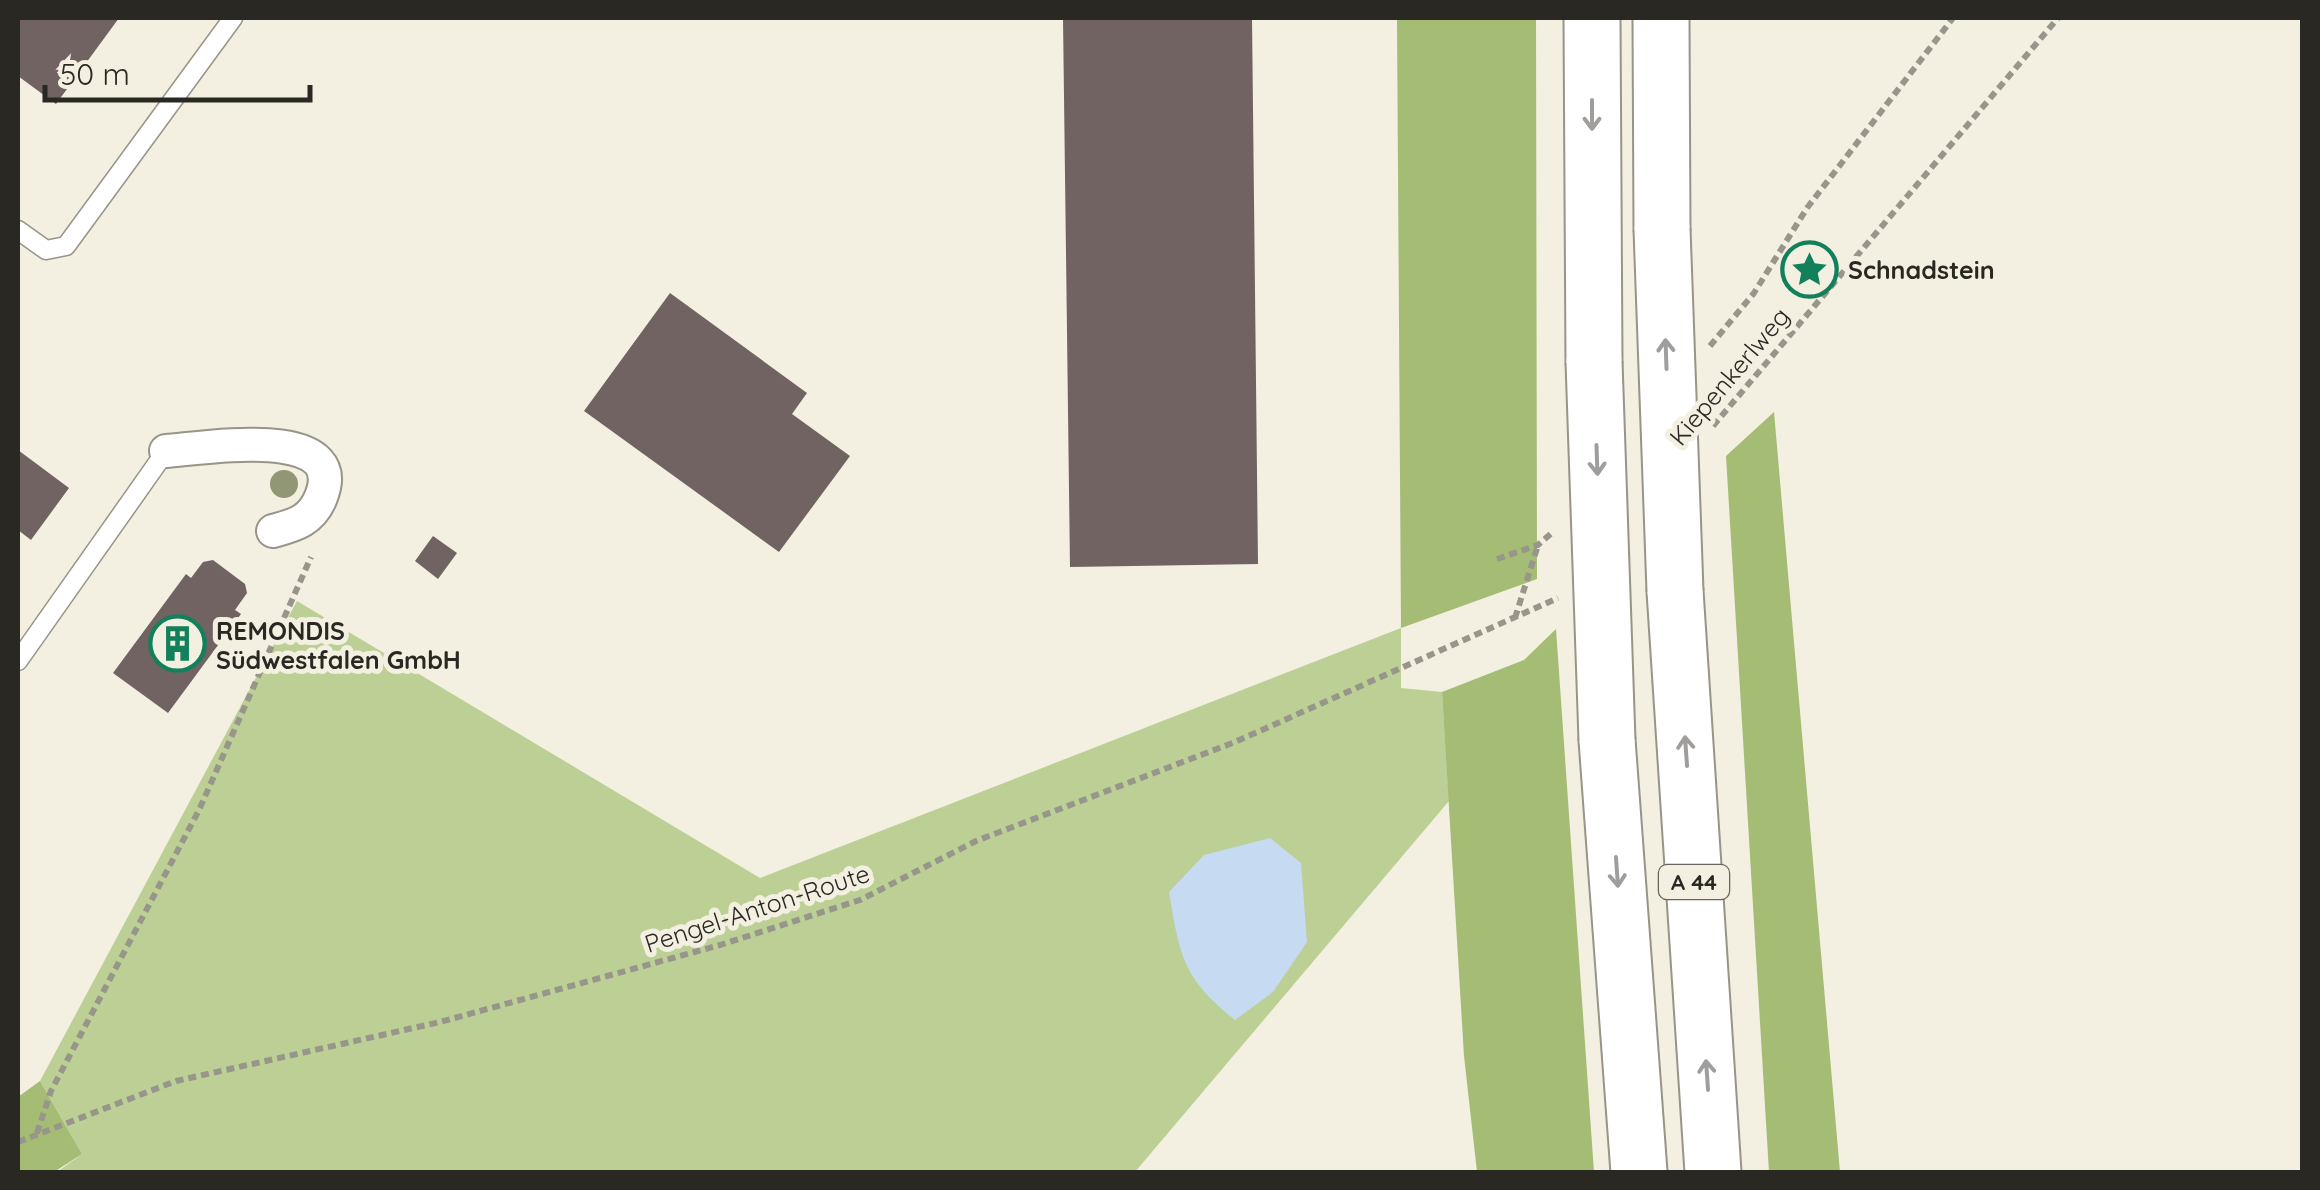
<svg xmlns="http://www.w3.org/2000/svg" width="2320" height="1190" font-family="Quicksand,sans-serif">
  <rect width="100%" height="100%" fill="#f3efe1"/>
  <path fill="#bcd096" d="M297,601L760,878L1401,628V688L1442,692L1449,801L1135,1172H57L82,1154L40,1081Z"/>
  <path fill="#a4bc74" d="M1397,18H1536L1537,579L1401,628Z
    M1774,412L1840,1172H1769L1726,456Z
    M1556,629L1594,1172H1477L1464,1056L1442,692L1524,660Z
    M40,1081L82,1154L54,1172H18V1097Z"/>
  <path fill="#c6daf2" d="M1270,838L1301,863L1307,942L1273,992L1235,1020C1183,978 1180,957 1169,892L1204,855Z"/>
  <path fill="#716361" d="M18,18H119L56,104L18,76Z
    M1063,18H1252L1258,564L1070,567Z
    M670,293L807,393L792,414L850,456L779,552L584,411Z
    M18,450L69,488L31,540L18,530Z
    M433,536L457,553L438,579L415,561Z
    M213,560L245,584L247,593L235,610L241,614L168,713L113,673L186,574L191,578L203,562Z"/>
  <g fill="none" stroke-linecap="round" stroke-linejoin="round">
    <defs>
      <path id="lane" d="M18,230L46,250L66,246L233,18
        M18,661L166,451"/>
      <path id="street" d="M166,451C200,449 351,422 321,497C312,520 296,525 273,531"/>
      <path id="highway" d="M1592,18L1594,362
        M1661,18L1662,229
        M1675,591L1713,1172
        M1607,740L1639,1172"/>
    </defs>
    <use href="#lane" stroke="#989488" stroke-width="21"/>
    <use href="#street" stroke="#989488" stroke-width="36"/>
    <use href="#highway" stroke="#989488" stroke-width="59"/>
    <path stroke="#98958b" stroke-width="6" stroke-dasharray="8 5" stroke-linecap="butt" d="M1710,346L1754,293L1807,208L1953,18
      M1713,426L2058,18
      M1497,559L1538,545L1554,531
      M1515,618L1538,545
      M37,1133L51,1091L199,810L311,557
      M18,1142L176,1081L440,1022L720,945L860,900L976,841L1235,742L1558,598"/>
    <use href="#lane" stroke="#fff" stroke-width="18"/>
    <use href="#street" stroke="#fff" stroke-width="32"/>
    <use href="#highway" stroke="#fff" stroke-width="55"/>
    <defs>
      <path id="highway-bridge" d="M1662,229L1675,591
        M1594,362L1607,740"/>
    </defs>
    <use href="#highway-bridge" stroke="#989488" stroke-width="59" stroke-linecap="butt"/>
    <use href="#highway-bridge" stroke="#fff" stroke-width="55"/>
  </g>
  <circle fill="#919774" cx="284" cy="484" r="14"/>
  <defs><path id="oneway-shaft" d="M-6 0H5M1.5-3L5.5 0L1.5 3" fill="none" stroke-width="1.6" stroke-linecap="round" stroke-linejoin="round" transform="scale(2.5)"/></defs>
  <g stroke="#9f9e9c">
    <use href="#oneway-shaft" transform="translate(1592 115) rotate(90)"/>
    <use href="#oneway-shaft" transform="translate(1666 354) rotate(-92)"/>
    <use href="#oneway-shaft" transform="translate(1597 460) rotate(88)"/>
    <use href="#oneway-shaft" transform="translate(1686 751) rotate(-94)"/>
    <use href="#oneway-shaft" transform="translate(1617 872) rotate(86)"/>
    <use href="#oneway-shaft" transform="translate(1707 1075) rotate(-94)"/>
  </g>
  <defs>
    <symbol id="sight-ring" viewBox="-11 -11 22 22"><circle r="9.5" fill="#f3efe1" stroke="#13805c" stroke-width="1.5"/><path d="M0-6L1.8-2.2L6-1.7L2.9 1.2L3.7 5.4L0 3.3L-3.7 5.4L-2.9 1.2L-6-1.7L-1.8-2.2Z" fill="#13805c"/></symbol>
    <symbol id="building-ring" viewBox="-11 -11 22 22"><circle r="9.5" fill="#f3efe1" stroke="#13805c" stroke-width="1.5"/><path d="M-4-6H4V6H1V3H-1V6H-4ZM-2.5-4.3h1.7v1.8h-1.7ZM.8-4.3h1.7v1.8H.8ZM-2.5-1h1.7V.8h-1.7ZM.8-1h1.7V.8H.8Z" fill="#13805c"/></symbol>
  </defs>
  <g fill-rule="evenodd">
    <use href="#sight-ring" x="1778" y="238" width="63" height="63"/>
    <use href="#building-ring" x="146" y="612" width="63" height="63"/>
  </g>
  <g text-anchor="middle" dominant-baseline="central" stroke-width="10" stroke-linejoin="round" paint-order="stroke">
    <rect fill="#f3efe1" stroke="#66645c" stroke-width="2.5" x="1659" y="865" width="70" height="34" rx="8"/>
    <g font-size="22" font-weight="bold" fill="#2a2823">
      <text x="1694" y="882">A 44</text>
    </g>
    <g font-size="25" font-weight="bold" fill="#2a2823" stroke="#f3efe1" text-anchor="start">
      <text x="1848" y="269">Schnadstein</text>
      <text x="216" y="630">REMONDIS<tspan x="216" dy="29">Südwestfalen GmbH</tspan></text>
    </g>
    <g font-size="25" fill="#2a2823" stroke="#f3efe1">
      <text transform="translate(1729 376) rotate(-50)">Kiepenkerlweg</text>
      <text transform="translate(757 908) rotate(-18)">Pengel-Anton-Route</text>
    </g>
  </g>
  <rect width="2320" height="1190" fill="none" stroke="#2a2823" stroke-width="40"/>
  <path d="M45 85v15h265v-15" fill="none" stroke="#2a2823" stroke-width="5"/>
  <text x="60" y="85" font-size="30" fill="#2a2823" stroke="#f3efe1" stroke-width="8" paint-order="stroke">50 m</text>
</svg>
